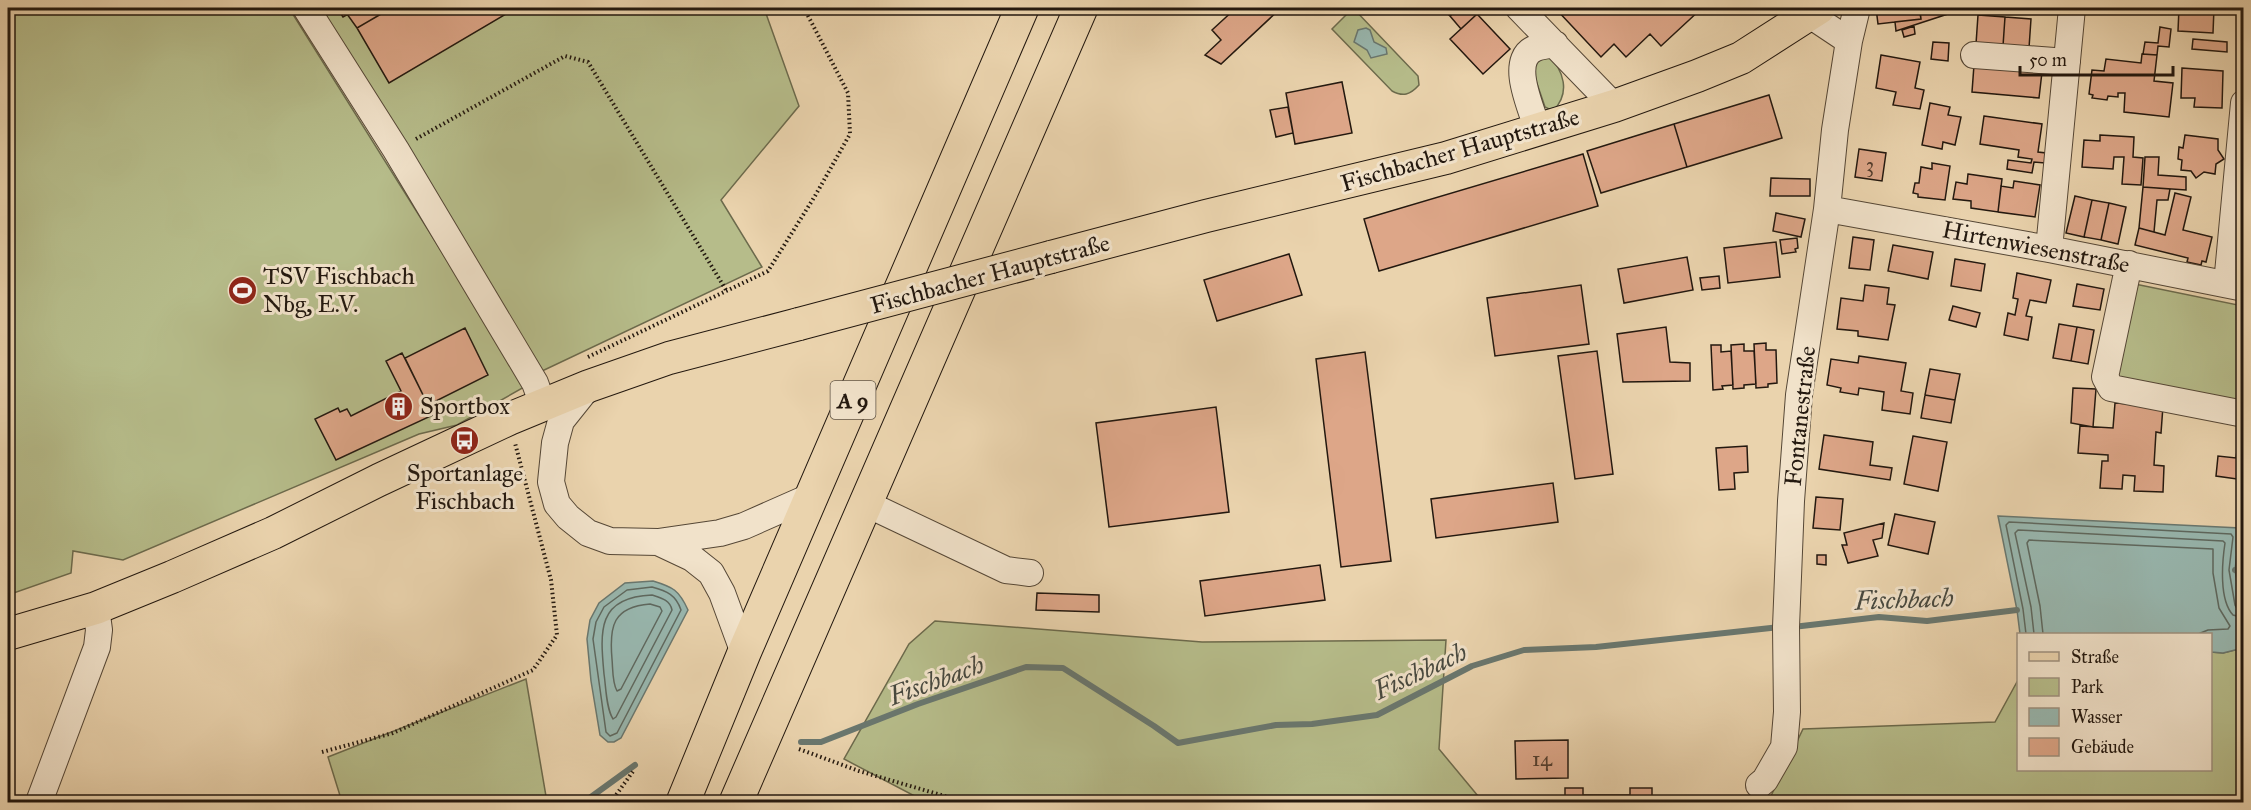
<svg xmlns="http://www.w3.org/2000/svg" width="2251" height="810" font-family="'IM FELL Great Primer',serif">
  <rect width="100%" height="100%" fill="#ead3ad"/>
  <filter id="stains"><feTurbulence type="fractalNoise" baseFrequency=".00333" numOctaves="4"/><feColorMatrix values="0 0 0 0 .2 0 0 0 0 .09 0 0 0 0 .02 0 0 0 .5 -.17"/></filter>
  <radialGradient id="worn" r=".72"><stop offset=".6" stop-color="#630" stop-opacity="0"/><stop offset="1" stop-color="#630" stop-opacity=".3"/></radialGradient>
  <path fill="#b6bc8a" stroke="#6c6a4c" stroke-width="1.5" d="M8,8H289L526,386L457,425L419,434L123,560L73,551L71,573L8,595Z
    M320,8H764L799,106L721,200L762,267L540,372Z
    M1353,8L1418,76L1419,85C1410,95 1403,97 1392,91L1332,29Z
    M1547,54C1564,70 1571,93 1553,111L1545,107L1531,66Z
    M2130,283L2243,306V407L2116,385Z
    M935,621L1202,642L1446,640L1439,749L1483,802H926L844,759L909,644Z
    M2243,648V802H1752L1754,799L1769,800L1803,729L1995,722L2018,680V770H2210L2211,652L2223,653Z
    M526,679L547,802H342L328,757Z"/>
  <path fill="#98b7af" stroke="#69776f" stroke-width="1.5" d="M1366,28L1370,30L1374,42L1386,48L1387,54L1371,58L1367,50L1354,42L1358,30Z
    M1998,516L2240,528L2235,570L2243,622V648L2223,653L2211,652L2210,634H2020L2017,610Z
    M653,581C673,587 679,590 688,610L621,738L614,742H608L600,735L591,681L587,639L590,620L599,603L625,583Z"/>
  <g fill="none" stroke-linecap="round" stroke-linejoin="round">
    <path stroke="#5e685f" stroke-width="1.5" d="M652,587C667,591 676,595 681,610L617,733L610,736L606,732L593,639L596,622L604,607L627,590Z
      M652,595C661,598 670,600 672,610L616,717L613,719C606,708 606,687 604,674C600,631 597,597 652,595Z
      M650,604L660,607L662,611L621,689L617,691C612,682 613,669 612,659C609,626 613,607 650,604Z
      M2026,634L2023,609L2006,525L2009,522L2231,534L2233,537L2229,570L2235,605L2238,610L2244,611
      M2034,634L2031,607L2015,533L2018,530L2223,541L2225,543C2222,563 2219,600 2233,615L2244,618
      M2043,634L2040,606L2027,543L2029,540L2213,549V573L2219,608L2230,626L2228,629L2208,630L2198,634"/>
    <path stroke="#69776f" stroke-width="6" d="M2235,570L2244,572
      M1793,627L1879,617L1927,621L2017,610
      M801,742H821L918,704L1026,667L1063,668L1154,726L1178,743L1276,725L1312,724L1377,715L1472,666L1524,650L1596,647L1780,627
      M584,802L635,765"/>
  </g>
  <path fill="#dda688" stroke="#23180f" stroke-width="1.5" d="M337,8H359L343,17Z
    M359,8H380L383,13L357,28L347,14Z
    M391,8H516L389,83L357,28Z
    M1236,8H1281L1221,64L1205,55L1221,40L1212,30Z
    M1441,8H1459L1450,16Z
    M1459,8H1469L1476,15L1461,29L1450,16Z
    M1555,8H1702L1661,46L1650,34L1626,57L1614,44L1601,57Z
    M1876,8H1919L1921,19L1878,24Z
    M1930,8H1955L1957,11L1896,31L1895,22L1921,19L1920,10Z
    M2179,8H2214L2213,33L2178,31Z
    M1477,14L1510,49L1483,74L1450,39Z
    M1978,15L2005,17L2003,46L1976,44Z
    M2005,17L2031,19L2029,48L2003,46Z
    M1914,26L1915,34L1904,37L1902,30Z
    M2160,27L2171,29L2169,47L2158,46L2157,55L2143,54L2145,42L2158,43Z
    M2193,39L2227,42V52L2192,49Z
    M1933,42L1949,43L1948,61L1931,59Z
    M2142,54L2157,55L2154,81L2173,83L2169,117L2124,112L2125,93H2118V97L2108,96L2107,100L2092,98L2093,95L2089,94L2092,70L2104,71L2106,59L2141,63Z
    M1881,55L1920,62L1915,88L1924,90L1920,109L1893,105L1896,92L1876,88Z
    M1974,65L2042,72L2039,98L1972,92Z
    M2182,68L2223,71L2222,108L2194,107L2195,98H2181Z
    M1342,82L1352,133L1295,144L1286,93Z
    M1769,95L1782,138L1687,167L1674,124Z
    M1930,103L1950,107L1948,115L1961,117L1955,145L1943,142L1942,149L1922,145Z
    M1288,107L1293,133L1276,137L1270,110Z
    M1984,116L2042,124L2038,152L2046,153L2045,163L2034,162L2032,173L2007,169L2008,160L2031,163L2032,159L2018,157L2019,150L1980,144Z
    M1674,124L1687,167L1601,193L1587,151Z
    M2100,135L2134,137L2133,157L2143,158L2141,185L2122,184L2124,157H2114L2113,169L2082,167L2084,140L2100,141Z
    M2185,135L2218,139V150L2224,159L2216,164L2215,174L2204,172L2196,178L2191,171L2181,170L2182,160L2178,159L2179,147L2183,148Z
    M1859,149L1886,153L1882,181L1855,177Z
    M1583,154L1598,206L1379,271L1364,219Z
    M2145,157H2159L2158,175L2186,177V190L2143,187Z
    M1932,163L1950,166L1945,200L1918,197V194L1913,193L1915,183H1919L1921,167L1932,169Z
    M1968,174L2002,179L1998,212L1971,208V201L1953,199L1956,182L1967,184Z
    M1771,178L1810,179V196H1770Z
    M2014,181L2040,185L2035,217L1998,212L2001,186L2013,188Z
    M2143,187L2170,189L2168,200H2157L2154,232L2139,228Z
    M2175,193L2191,197L2183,230L2212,237L2206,262L2202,261L2201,265L2187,262L2188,258L2135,245L2139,228L2165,235Z
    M2075,196L2092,200L2084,237L2066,233Z
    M2092,200L2109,203L2101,240L2084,237Z
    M2109,203L2126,207L2118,244L2101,240Z
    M1776,213L1805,219L1801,237L1773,231Z
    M1853,237L1874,240L1870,270L1849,268Z
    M1797,238L1798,248L1795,249L1796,252L1782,254L1780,240Z
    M1776,242L1780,277L1728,283L1724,248Z
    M1893,245L1933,252L1928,279L1888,271Z
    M1289,254L1302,295L1217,321L1204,280Z
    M1687,257L1693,290L1624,303L1618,269Z
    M1955,259L1985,264L1981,291L1951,286Z
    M2017,273L2051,280L2046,303L2030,300L2026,316L2032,317L2028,340L2004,335L2008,313L2015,315L2018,299L2013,298Z
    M1719,276L1720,288L1702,290L1700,278Z
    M2077,284L2104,289L2100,310L2073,306Z
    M1581,285L1589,344L1495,356L1487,298Z
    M1865,285L1889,288L1887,304L1895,305L1888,340L1858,336V331L1837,329L1841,298L1863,301Z
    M1953,306L1980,313L1976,327L1949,320Z
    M2059,324L2077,327L2071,361L2053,358Z
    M1666,327L1670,362L1690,363V381L1623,382L1617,334Z
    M2077,327L2094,330L2088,364L2071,361Z
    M465,328L488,375L428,405L405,358Z
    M1766,343V350H1776L1777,383L1768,384V387L1756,388L1754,344Z
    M1744,344V351H1754L1756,384L1744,385V388L1733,389L1731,345Z
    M1711,345H1721V352L1731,351L1733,385L1722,386L1723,389L1713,390Z
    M1597,351L1613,474L1575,479L1558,356Z
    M1365,352L1391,561L1341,567L1316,359Z
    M402,353L433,415L336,460L315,419L338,408L340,412L347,409L351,416L401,391L386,361Z
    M1859,356L1906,363L1901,391L1913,393L1910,414L1882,410L1884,392L1859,388L1858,395L1840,392L1841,388L1827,385L1831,359L1858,363Z
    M1930,369L1960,374L1955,400L1925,395Z
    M2073,388L2096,389L2093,427L2071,423Z
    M1925,395L1955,400L1951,423L1921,418Z
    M2115,403L2163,406L2161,433L2156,432L2154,465L2164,466L2163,492L2134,491L2135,476L2123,475L2122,489L2100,488L2102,461H2108V455L2078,453L2080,426L2113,428Z
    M1216,407L1229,512L1109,527L1096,423Z
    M1824,435L1873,442L1870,465L1892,468L1890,480L1819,469Z
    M1913,436L1947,442L1938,491L1904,484Z
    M2238,443L2244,444V480L2216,476L2218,456L2236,458Z
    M1747,446L1748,472L1734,473L1735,489L1719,490L1716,448Z
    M1553,483L1558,522L1436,538L1431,499Z
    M1816,497L1843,499L1840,530L1813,528Z
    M1895,514L1935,522L1928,554L1888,545Z
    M1884,523L1882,538L1873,540L1878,556L1848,563L1842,545H1847L1844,533Z
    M1817,555H1826V565L1817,564Z
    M1320,565L1325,600L1205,616L1200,581Z
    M1037,593L1099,595V612L1036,610Z
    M1568,740V778L1516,779L1515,741Z
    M1565,788H1583V795H1630V788H1652V802H1555V798H1565Z"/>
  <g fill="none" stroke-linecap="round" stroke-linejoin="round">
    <defs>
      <path id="minor" d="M306,8L396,150L535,383L543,405
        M1519,8L1614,106
        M1810,15L1849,41
        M1974,55L2067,62
        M1538,130C1532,110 1507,58 1536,48C1541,46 1549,45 1555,44
        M1827,209L2049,249L2244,288
        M2049,249L2072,8
        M2129,264L2105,377L2111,388L2244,414
        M2227,284L2244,103
        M589,386L561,421L555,443L551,482L557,504L568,517L588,533L610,541L658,542L692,558L711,573L722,593L744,653
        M867,504L1006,570L1030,573
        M658,542L720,533L744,526L812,496
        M1759,785L1765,780L1784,747L1787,712L1786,627L1791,501L1799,395L1827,209L1835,130L1849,41L1857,8
        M39,802L97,647L99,630L96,608"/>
      <path id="major" d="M1051,257L1206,216L1446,158L1614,106L1697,76L1741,58L1819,8
        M8,634L96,608L172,577L273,533L379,480L509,419L589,386L669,358L799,324"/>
      <path id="highway" d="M683,802L744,653L1022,8
        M736,802L1081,8"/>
    </defs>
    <use href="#minor" stroke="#554736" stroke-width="28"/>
    <use href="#major" stroke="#23180f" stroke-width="34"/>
    <use href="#highway" stroke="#23180f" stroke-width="35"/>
    <path stroke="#23180f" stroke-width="4" stroke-dasharray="1.5 3" stroke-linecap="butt" d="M416,139L565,56L588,62L726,290
      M588,357L768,271L815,196L850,134L848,93L804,8
      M799,749L859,771L965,802
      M322,752L393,733L533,670L557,635L551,580L515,443
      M611,802L634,770"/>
    <use href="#minor" stroke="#f1e2ca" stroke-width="26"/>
    <use href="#major" stroke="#ead3ad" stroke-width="32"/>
    <use href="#highway" stroke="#ead3ad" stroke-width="33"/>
    <defs>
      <path id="major-bridge" d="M799,324L1051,257"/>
    </defs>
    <use href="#major-bridge" stroke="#23180f" stroke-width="34" stroke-linecap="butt"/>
    <use href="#major-bridge" stroke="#ead3ad" stroke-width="32"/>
  </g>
  <defs>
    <symbol id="stadium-disc" viewBox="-11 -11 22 22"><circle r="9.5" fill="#8f2418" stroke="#f1e2ca"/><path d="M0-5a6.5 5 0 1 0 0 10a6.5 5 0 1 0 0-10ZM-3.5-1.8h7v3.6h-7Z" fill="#fff"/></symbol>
    <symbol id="building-disc" viewBox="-11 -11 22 22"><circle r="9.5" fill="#8f2418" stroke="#f1e2ca"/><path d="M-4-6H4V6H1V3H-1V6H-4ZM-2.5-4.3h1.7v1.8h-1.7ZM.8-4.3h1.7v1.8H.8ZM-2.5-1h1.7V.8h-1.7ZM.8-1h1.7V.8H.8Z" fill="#fff"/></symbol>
    <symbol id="bus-disc" viewBox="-11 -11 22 22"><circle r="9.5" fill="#8f2418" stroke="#f1e2ca"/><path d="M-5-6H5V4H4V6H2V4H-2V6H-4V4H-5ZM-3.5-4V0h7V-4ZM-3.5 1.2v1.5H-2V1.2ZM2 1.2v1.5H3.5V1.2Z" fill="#fff"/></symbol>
  </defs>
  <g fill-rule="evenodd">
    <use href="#stadium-disc" x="226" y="274" width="33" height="33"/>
    <use href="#building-disc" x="382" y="390" width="33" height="33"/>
    <use href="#bus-disc" x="448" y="424" width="33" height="33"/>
  </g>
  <g text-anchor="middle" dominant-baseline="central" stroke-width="6" stroke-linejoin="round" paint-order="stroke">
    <g font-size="21" fill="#523c2d">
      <text x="1870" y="165">3</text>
      <text x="1542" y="759">14</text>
    </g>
    <rect fill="#f1e2ca" stroke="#615547" stroke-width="1.5" x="830.5" y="381" width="45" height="38" rx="4.5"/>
    <g font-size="22" font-weight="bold" fill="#23180f">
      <text x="853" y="400">A 9</text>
    </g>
    <g font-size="24" fill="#23180f" stroke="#f1e2ca">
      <text transform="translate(1460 150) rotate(-16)">Fischbacher Hauptstraße</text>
      <text transform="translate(2036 247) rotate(11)">Hirtenwiesenstraße</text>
      <text transform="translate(990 274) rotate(-15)">Fischbacher Hauptstraße</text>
      <text transform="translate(1800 416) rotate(-84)">Fontanestraße</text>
    </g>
    <g font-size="24" fill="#23180f" stroke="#f1e2ca" text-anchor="start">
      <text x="263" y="276">TSV Fischbach<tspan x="263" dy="28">Nbg, E.V.</tspan></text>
      <text x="420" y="406">Sportbox</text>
      <text x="465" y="473" text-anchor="middle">Sportanlage<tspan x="465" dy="28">Fischbach</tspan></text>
    </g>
    <g font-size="26" font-style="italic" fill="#46483f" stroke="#f1e2ca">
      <text transform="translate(1904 599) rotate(-2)">Fischbach</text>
      <text transform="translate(1420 671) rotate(-25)">Fischbach</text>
      <text transform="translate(936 680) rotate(-20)">Fischbach</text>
    </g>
  </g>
  <rect width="2251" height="810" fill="none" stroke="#ead3ad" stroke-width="30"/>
  <rect x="9" y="9" width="2233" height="792" fill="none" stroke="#23180f" stroke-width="3"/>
  <rect x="15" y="15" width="2221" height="780" fill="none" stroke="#23180f" stroke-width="1.5"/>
  <rect x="2017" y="633" width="195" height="138" fill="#f1e2ca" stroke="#9f917f" stroke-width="1.5"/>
  <rect x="2029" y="652" width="30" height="9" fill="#ead3ad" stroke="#9f917f" stroke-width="1.5"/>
  <text x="2071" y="663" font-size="18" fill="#23180f">Straße</text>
  <rect x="2029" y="678" width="30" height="18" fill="#b6bc8a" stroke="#9f917f" stroke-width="1.5"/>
  <text x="2071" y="693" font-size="18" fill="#23180f">Park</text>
  <rect x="2029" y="708" width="30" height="18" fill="#98b7af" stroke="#9f917f" stroke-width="1.5"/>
  <text x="2071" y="723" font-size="18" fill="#23180f">Wasser</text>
  <rect x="2029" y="738" width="30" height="18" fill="#dda688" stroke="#9f917f" stroke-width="1.5"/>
  <text x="2071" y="753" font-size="18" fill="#23180f">Gebäude</text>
  <path d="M2020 66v9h153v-9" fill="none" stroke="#23180f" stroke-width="3"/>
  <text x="2029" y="66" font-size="18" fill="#23180f" stroke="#f1e2ca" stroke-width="4.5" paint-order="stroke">50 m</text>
  <rect width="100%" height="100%" filter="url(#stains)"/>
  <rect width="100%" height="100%" fill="url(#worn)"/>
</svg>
